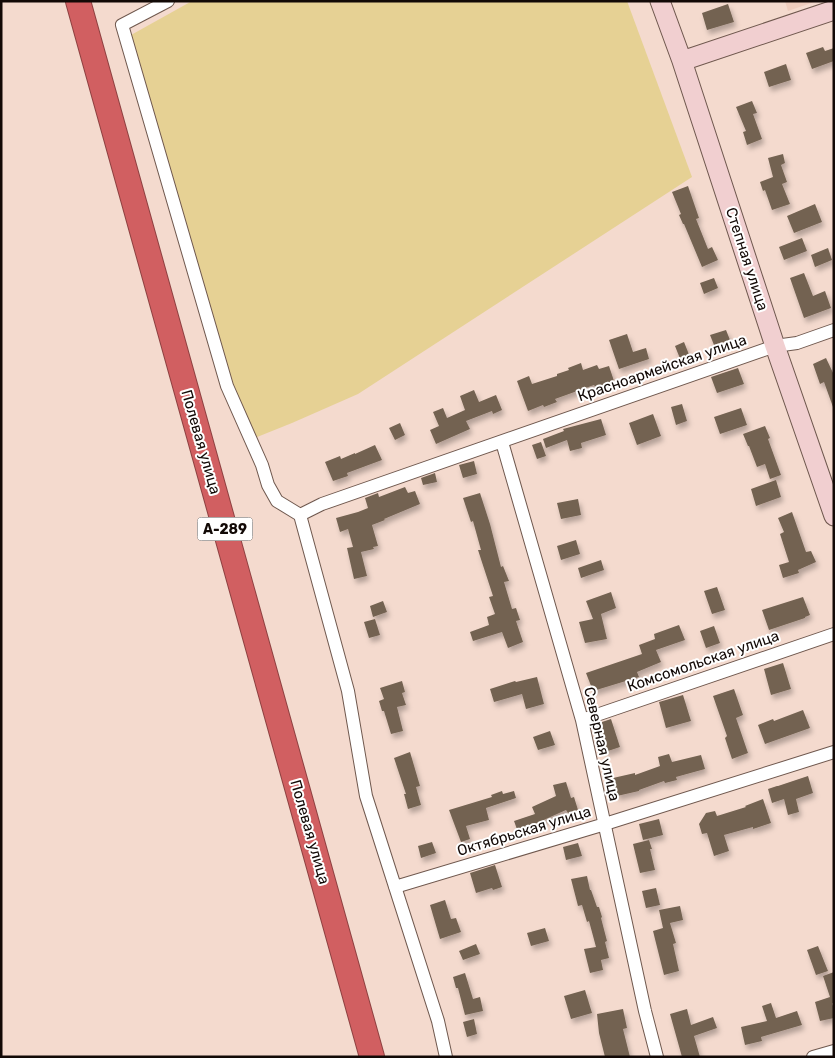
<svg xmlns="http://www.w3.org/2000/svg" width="835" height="1058" font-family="Rubik,sans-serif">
  <defs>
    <filter id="shadow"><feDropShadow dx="2.5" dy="4.5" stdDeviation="2.5" flood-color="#0004"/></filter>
  </defs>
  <rect width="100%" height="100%" fill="#f4dace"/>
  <path fill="#eeccbd" d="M785,1H817L788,11Z"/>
  <path fill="#e6d194" d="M192,1H627L692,177L358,394L292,423L245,442L131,35Z"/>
  <path fill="#736251" filter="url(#shadow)" d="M728,4L734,22L707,30L702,13Z
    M823,47L825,51L834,48V61L812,69L806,53Z
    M786,64L791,80L769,87L764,72Z
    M752,101L757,113L753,114L762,139L747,145L743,132L746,131L736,107Z
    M783,154L785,163L781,165L787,182L782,184L790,204L772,210L765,190L763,191L760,182L773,177L768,158Z
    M688,186L699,218L696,219L708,249L712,247L718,260L702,267L684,224H683L679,215L681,214L672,192Z
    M815,204L822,222L794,233L787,216Z
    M802,238L807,251L784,260L779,247Z
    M828,248L832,260L815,267L811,255Z
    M804,273L813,296L825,291L831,308L804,318L790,278Z
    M714,278L718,288L704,294L700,283Z
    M726,330L730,340L714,345L710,335Z
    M627,334L633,352L646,348L649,359L619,369L609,340Z
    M684,342L690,357L681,361L675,346Z
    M826,358L834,375L833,407L824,382L820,384L813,364Z
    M581,363L583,370L597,365L599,369L609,366L614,381L596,388L594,385L555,399L557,402L544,407L543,405L528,411L517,381L529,376L532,384L557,376V374L569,370L568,368Z
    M738,368L744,384L717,393L711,377Z
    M474,390L479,402L496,395L502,410L493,414L492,411L466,421L470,429L436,444L430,430L439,426L433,412L443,408L447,418L465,410L460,396Z
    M682,404L687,421L676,425L671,407Z
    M741,408L747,425L720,434L714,417Z
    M653,414L661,436L637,445L629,423Z
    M601,419L606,435L581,443L582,448L570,451L567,440L546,448L543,439L564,431L563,429Z
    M400,423L405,435L395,440L389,428Z
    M765,426L770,438L768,439L781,475L770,479L765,464L757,467L749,446H748L743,434Z
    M541,442L546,456L537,459L532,445Z
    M375,445L382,460L347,473L348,476L333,481L325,462L340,456L341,459L355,453V454Z
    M474,461L477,474L463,478L459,465Z
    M435,473L437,482L423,485L421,478Z
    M776,480L781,497L756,506L751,489Z
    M405,487L408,493L415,491L420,504L384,519L385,520L372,525L378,546L373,547L374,549L361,552L367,576L354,579L347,548L353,547L348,529L340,532L336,518L358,512L368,508L365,498L378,493L379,497Z
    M480,493L490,524L501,567L503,566L509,581L504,582L512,609L516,608L520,620L516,621L523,642L508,648L502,632L473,641L470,632L489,625L487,617L495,614L489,597L493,596L478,550H481L473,521L471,522L463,498Z
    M578,499L581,515L561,519L557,503Z
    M792,512L806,552L811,551L816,562L798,570L799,573L783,578L779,565L789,562L780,534L784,532L778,518Z
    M576,540L580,554L561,560L557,546Z
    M601,560L604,570L581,578L578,568Z
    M717,587L725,610L712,614L704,591Z
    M611,592L616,608L601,614L607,639L585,643L579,622L593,619L586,601Z
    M803,597L810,615L805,617V618L769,630L762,610Z
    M383,601L387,612L373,617L370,606Z
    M375,619L380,635L369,638L364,622Z
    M679,625L685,640L656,650L661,662L637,672L639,677L593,691L586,673L642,654L639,645L655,639L654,634Z
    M714,626L720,643L706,648L700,631Z
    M783,663L791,689L771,695L764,669Z
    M537,677L544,704L526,709L522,694L494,702L490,689L515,681L516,682Z
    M402,681L405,692L402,693L406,705L397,707L403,731L391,734L384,711H382L379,701L384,699L380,688Z
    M734,689L743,715L736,718L748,753L732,759L725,738L727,736L713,696Z
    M683,695L691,721L666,728L659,702Z
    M803,710L810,728L765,744L758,725L773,719L774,721Z
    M611,719L620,747L605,752L596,724Z
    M550,731L555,745L538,750L533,737Z
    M410,752L420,786L416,787L421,805L408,809L404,794H406L394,758Z
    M669,754L672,762L701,755L705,769L676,777L677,780L665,783L664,781L639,790V791L617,796L613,778L635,773V775L660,766L658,757Z
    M808,776L813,793L796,799L799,812L788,815L784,799L772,803L768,789L777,786H778Z
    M566,782L571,798L574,797L578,810L568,813L566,810L528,827L529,828L518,832L514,821L535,814L532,807L556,796L553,785Z
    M502,791L503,794L514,791L516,798L486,808L489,820L466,826L470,839L461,842L449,810L492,797L491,795Z
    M763,799L771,823L753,829V827L724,835L729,851L714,856L707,833L702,834L699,824L706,813L715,811L717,816L746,807L745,806Z
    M659,819L663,835L643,840L639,824Z
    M649,840L652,849H650L655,870L640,873L633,844Z
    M432,842L436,853L421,858L418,846Z
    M578,843L582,856L566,860L563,847Z
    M495,865L502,887L493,890L492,888L476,893L470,873Z
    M587,876L590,890H591L597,907H599L602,917L601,918L607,941L605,942L609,958L601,960L603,970L590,973L584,949L596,947L589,921L587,922L582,905L578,906L571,879Z
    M656,888L660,905L646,908L642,891Z
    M445,900L451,919L456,918L461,932L440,939L430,905Z
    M680,906L683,920L670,923L676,943L673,944L679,971L664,975L653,931L663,928L659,910Z
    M545,928L549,941L531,946L527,933Z
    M476,944L480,954L463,960L459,951Z
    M818,946L828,971L816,975L807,950Z
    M834,972V1004L832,1003L834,1009V1018L820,1021L815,1002L830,997L823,976Z
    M465,973L473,999L480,997L483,1011L465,1015L458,988H456L453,977Z
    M585,990L592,1013L571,1019L564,996Z
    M771,1003L776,1018L797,1011L802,1025L761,1037L762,1041L745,1045L741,1027L767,1021L762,1006Z
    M623,1009L627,1028L623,1029L630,1057H605L599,1033L597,1014Z
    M687,1009L691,1025L713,1017L717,1028L694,1036L700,1057H682L670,1014Z
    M474,1019L477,1034L467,1037L463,1022Z"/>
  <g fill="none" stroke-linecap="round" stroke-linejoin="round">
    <defs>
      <path id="street" d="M168,1L122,25L227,386L262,465L268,485L277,501L300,515L322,504L775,346L797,343L834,330
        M502,442L582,720L645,1011L657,1057
        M300,515L348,691L366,796L438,1021L446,1057
        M582,720L834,634
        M395,887L605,824L834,752
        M813,1057L834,1051"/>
      <path id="secondary" d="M660,1L682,61L775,346L834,516
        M682,61L834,10"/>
      <path id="highway" d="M78,1L372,1057"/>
    </defs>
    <use href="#street" stroke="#6f584e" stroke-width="14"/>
    <use href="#secondary" stroke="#6f584e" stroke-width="21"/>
    <use href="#highway" stroke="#8e4141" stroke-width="26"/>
    <use href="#street" stroke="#fff" stroke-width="12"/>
    <use href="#secondary" stroke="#f1cfd0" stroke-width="19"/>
    <use href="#highway" stroke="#d15f61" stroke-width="24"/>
  </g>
  <g text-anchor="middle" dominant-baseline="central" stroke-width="4" stroke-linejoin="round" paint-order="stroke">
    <rect fill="#fff" stroke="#595351" stroke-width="1" x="197.5" y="517.5" width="55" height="23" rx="4"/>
    <g font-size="14" font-weight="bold" fill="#120906">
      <text x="225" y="529">А-289</text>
    </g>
    <g font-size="15" fill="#120906" stroke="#fff">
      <text transform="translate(747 259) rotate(72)">Степная улица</text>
      <text transform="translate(662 368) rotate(-19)">Красноармейская улица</text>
      <text transform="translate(201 442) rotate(74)">Полевая улица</text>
      <text transform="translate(703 661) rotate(-19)">Комсомольская улица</text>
      <text transform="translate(602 744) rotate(77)">Северная улица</text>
      <text transform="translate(524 831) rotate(-17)">Октябрьская улица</text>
      <text transform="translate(310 832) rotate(74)">Полевая улица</text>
    </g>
  </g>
  <rect width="835" height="1058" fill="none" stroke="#120906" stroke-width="5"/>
</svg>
